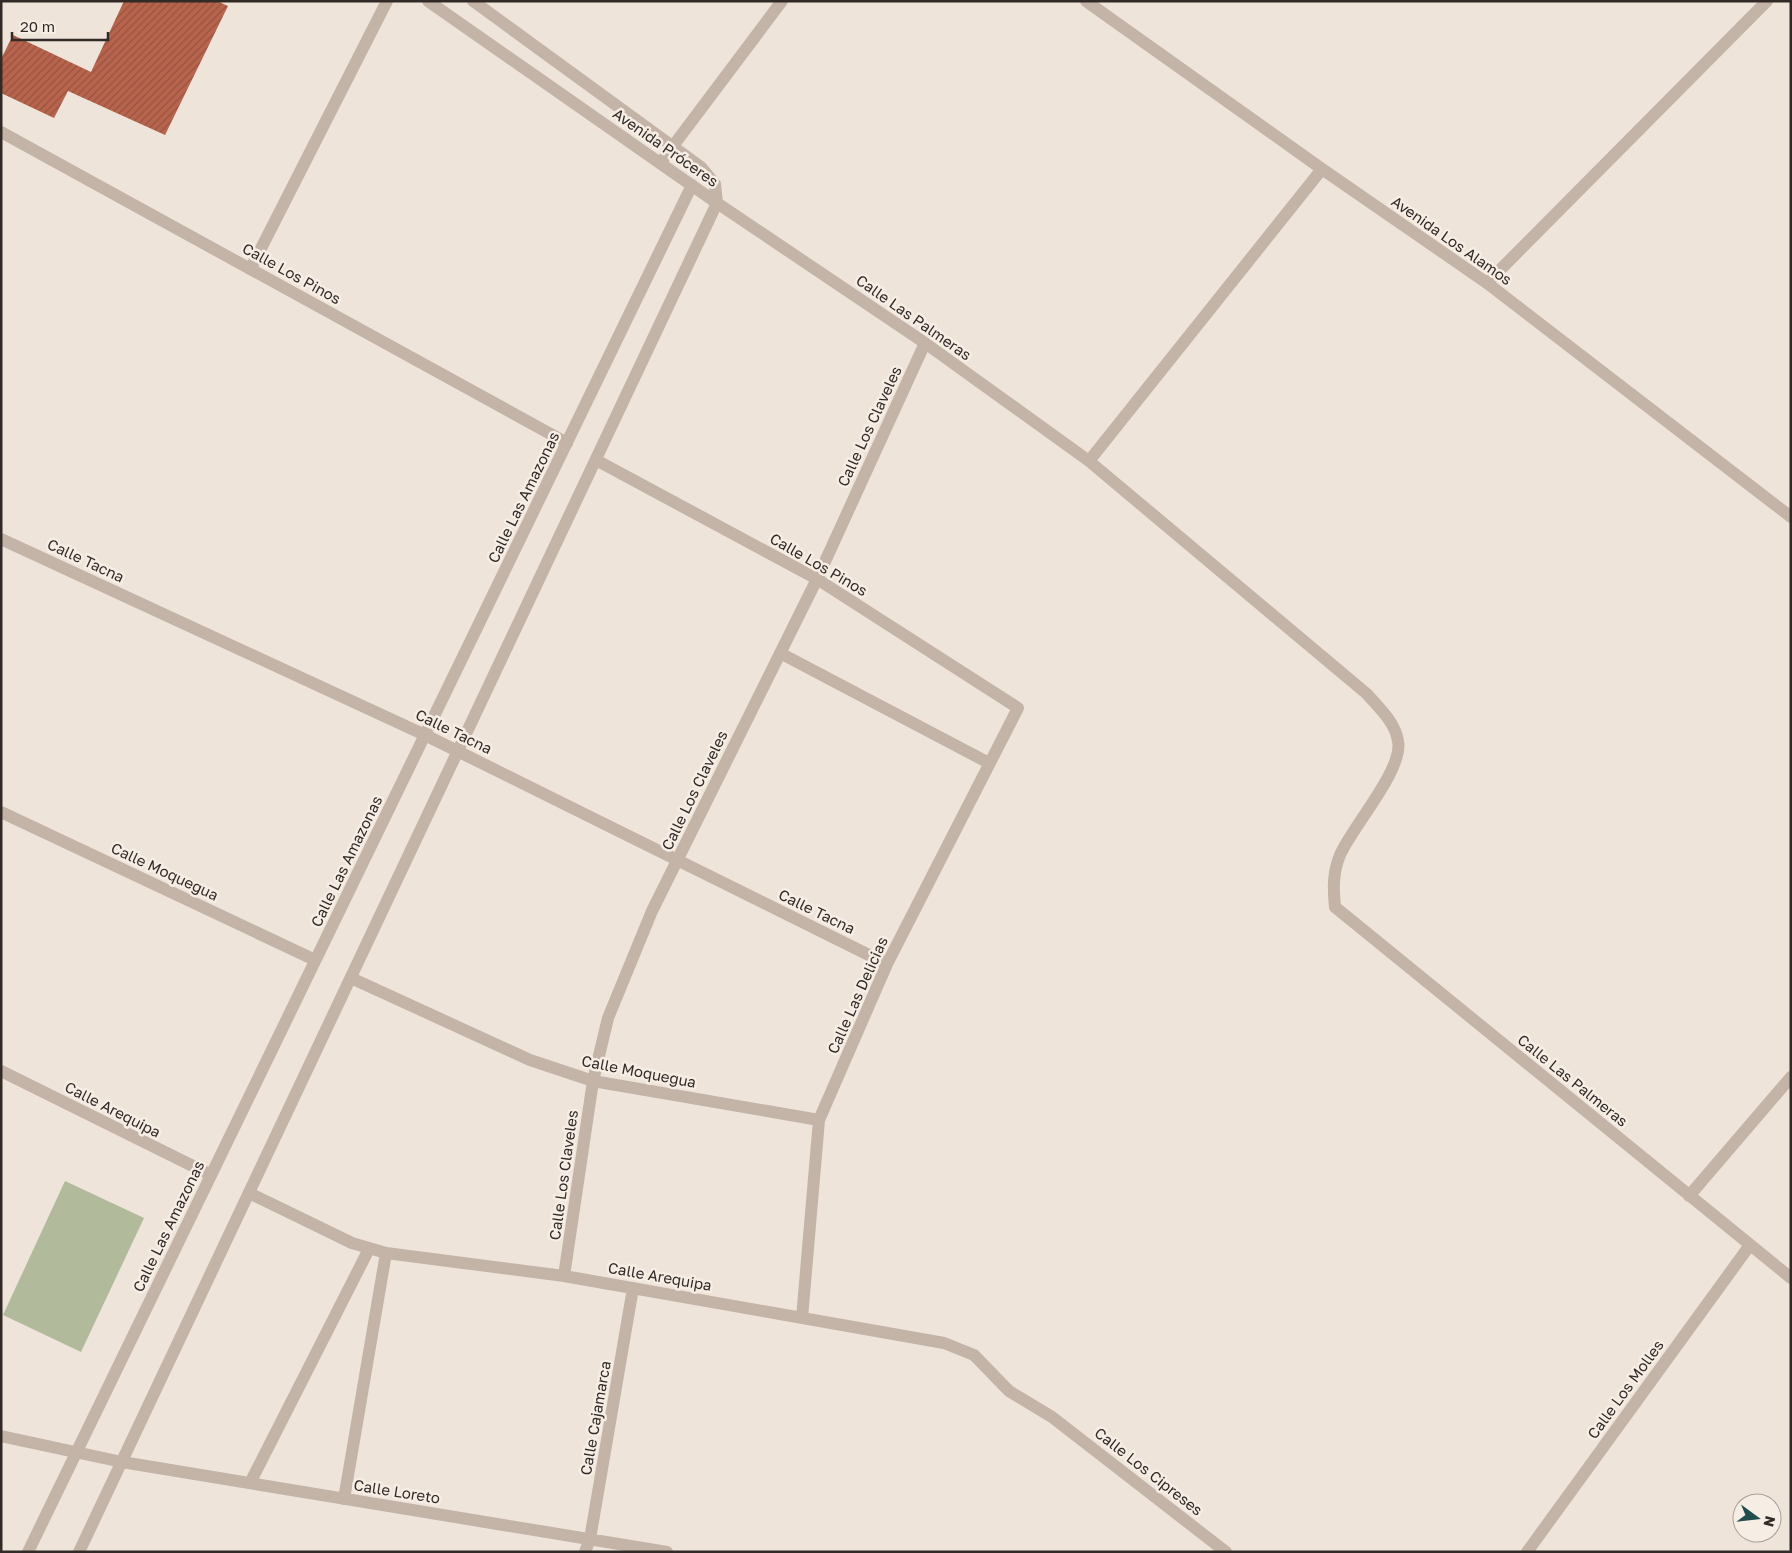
<svg xmlns="http://www.w3.org/2000/svg" width="1792" height="1553" font-family="'Golos Text',sans-serif">
  <defs>
    <pattern id="building-hatch" width="6" height="6" patternUnits="userSpaceOnUse" patternTransform="scale(1.25)"><rect width="6" height="6" fill="#b8644d"/><path d="M-1 1l2-2M0 6l6-6M5 7l2-2" fill="none" stroke="#965340"/></pattern>
  </defs>
  <rect width="100%" height="100%" fill="#eee4d9"/>
  <path fill="#b1bb9b" d="M65,1181L144,1218L81,1352L3,1315Z"/>
  <path fill="url(#building-hatch)" d="M124,1H217L228,6L165,135L68,91L54,118L1,93V59L13,35L91,72Z"/>
  <g fill="none" stroke-linecap="round" stroke-linejoin="round">
    <path stroke="#c4b3a7" stroke-width="12" d="M1086,1L1322,169L1487,283L1791,517
      M1,132L567,443
      M661,162L782,1
      M717,203L925,343L1089,461L1367,694C1379,708 1395,722 1398,741C1404,769 1352,827 1340,855C1333,872 1333,888 1335,907L1791,1278
      M251,268L387,1
      M1487,283L1767,1
      M596,460L817,579L1018,708L887,964L819,1120L802,1318
      M1089,461L1322,169
      M1,539L425,735L887,964
      M780,653L989,763
      M1,812L315,960
      M351,978L530,1060L593,1081L819,1120
      M1,1071L211,1175
      M249,1193L352,1243L386,1253L564,1276L944,1343L974,1355L1009,1391L1052,1417L1226,1552
      M1689,1196L1791,1077
      M564,1276L593,1081L608,1018L652,911L817,579L925,343
      M1,1436L122,1462L667,1552
      M250,1483L369,1249
      M344,1499L386,1253
      M585,1552L590,1539L633,1288
      M1527,1552L1750,1245"/>
    <path stroke="#c4b3a7" stroke-width="12" d="M428,1L717,203
      M473,1L701,167L715,184L717,203
      M28,1552L692,185
      M79,1552L717,203"/>
  </g>
  <g text-anchor="middle" dominant-baseline="central" stroke-width="5" stroke-linejoin="round" paint-order="stroke">
    <g font-size="15" fill="#322a27" stroke="#f6eee5">
      <text transform="translate(666 147) rotate(35)">Avenida Próceres</text>
      <text transform="translate(1452 240) rotate(35)">Avenida Los Alamos</text>
      <text transform="translate(292 273) rotate(29)">Calle Los Pinos</text>
      <text transform="translate(914 317) rotate(35)">Calle Las Palmeras</text>
      <text transform="translate(869 426) rotate(-65)">Calle Los Claveles</text>
      <text transform="translate(523 497) rotate(-64)">Calle Las Amazonas</text>
      <text transform="translate(86 560) rotate(25)">Calle Tacna</text>
      <text transform="translate(819 564) rotate(30)">Calle Los Pinos</text>
      <text transform="translate(454 731) rotate(26)">Calle Tacna</text>
      <text transform="translate(694 790) rotate(-64)">Calle Los Claveles</text>
      <text transform="translate(346 861) rotate(-64)">Calle Las Amazonas</text>
      <text transform="translate(165 871) rotate(25)">Calle Moquegua</text>
      <text transform="translate(817 911) rotate(26)">Calle Tacna</text>
      <text transform="translate(857 995) rotate(-66)">Calle Las Delicias</text>
      <text transform="translate(639 1071) rotate(11)">Calle Moquegua</text>
      <text transform="translate(1573 1080) rotate(39)">Calle Las Palmeras</text>
      <text transform="translate(113 1109) rotate(27)">Calle Arequipa</text>
      <text transform="translate(563 1175) rotate(-82)">Calle Los Claveles</text>
      <text transform="translate(168 1226) rotate(-64)">Calle Las Amazonas</text>
      <text transform="translate(660 1276) rotate(10)">Calle Arequipa</text>
      <text transform="translate(1625 1389) rotate(-54)">Calle Los Molles</text>
      <text transform="translate(595 1418) rotate(-80)">Calle Cajamarca</text>
      <text transform="translate(1149 1471) rotate(38)">Calle Los Cipreses</text>
      <text transform="translate(397 1491) rotate(9)">Calle Loreto</text>
    </g>
  </g>
  <rect width="1792" height="1553" fill="none" stroke="#322a27" stroke-width="5"/>
  <g transform="translate(1757 1518) rotate(105)"><circle r="24" fill="#f6eee5" stroke="#a8a099"/>
  <path d="M0-4L9 19L0 12L-9 19Z" fill="#214d4e"/>
  <text y="-8" font-size="14" font-weight="bold" text-anchor="middle" fill="#322a27">N</text>
  </g>
  <path d="M12 32v8h96v-8" fill="none" stroke="#322a27" stroke-width="2.5"/>
  <text x="20" y="32" font-size="15" fill="#322a27" stroke="#f6eee5" stroke-width="4" paint-order="stroke">20 m</text>
</svg>
